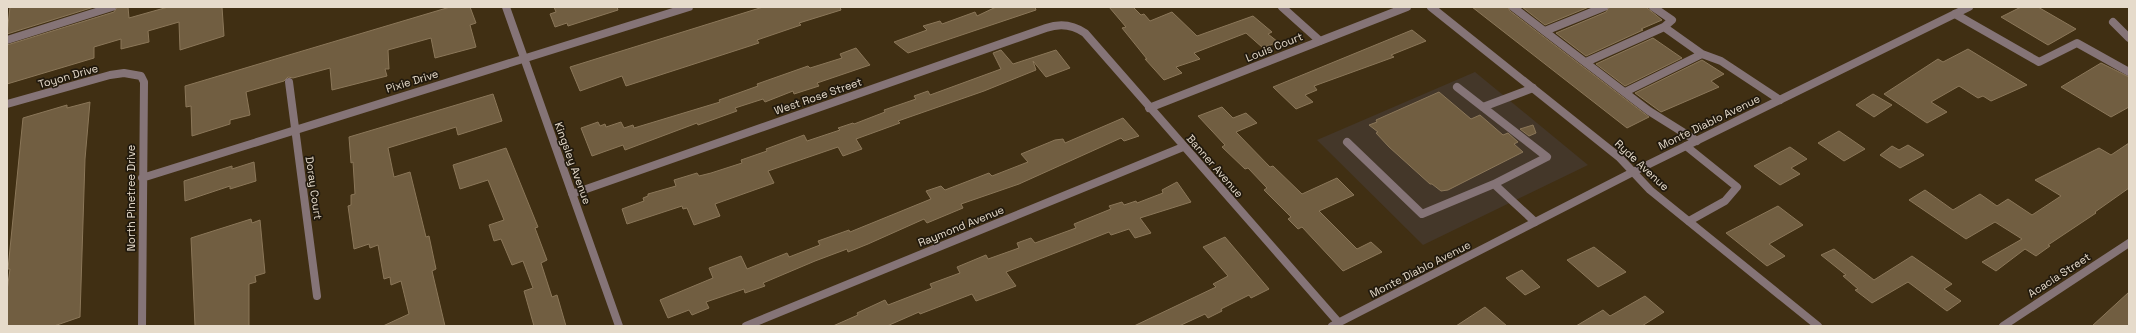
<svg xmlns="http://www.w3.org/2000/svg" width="2136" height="333" font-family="'Space Grotesk',sans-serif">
  <rect width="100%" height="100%" fill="#402f13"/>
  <path fill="#443729" d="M1475,72L1588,165L1423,245L1317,140Z"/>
  <path fill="#715e41" stroke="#8b7759" d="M10,7H94L7,34Z
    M117,7H128L129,18L168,7H222L224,36L180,50L179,22L148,31L149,42L121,49V39L94,47V58L7,84V45L114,12Z
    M450,7H470L476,23L470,25L476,47L435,58L431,38L388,50L389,69H385L387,76L332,90L330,68L293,78L288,77L284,81L246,92L250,115L230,120V124L192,136L191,106L186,107L185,86Z
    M554,7H617L618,10L568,26L567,23L555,27L550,14L556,12Z
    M763,7H840L841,10L799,23L801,25L757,40L759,43L626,86L622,76L580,91L570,67Z
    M996,7H1035L1036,10L908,53L894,42L927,30L923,26L940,21L942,24L975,12L977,16Z
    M1109,7H1133L1141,15L1144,14L1150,21L1172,12L1197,36L1253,16L1272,32L1268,34L1278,42L1263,48L1246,33L1194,53L1200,59L1176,67L1182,73L1164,80L1145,59H1147L1122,28L1126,27Z
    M1472,7H1508L1510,11L1649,117L1627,128Z
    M1522,7H1589L1545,25Z
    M1609,7H1646L1662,20L1641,29L1643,30L1586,56L1556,33L1606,12Z
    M2021,7H2038L2076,29L2048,45L2001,17Z
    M1412,30L1426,41L1391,55L1394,57L1314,86L1317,90L1305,95L1313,102L1296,109L1273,87Z
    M1653,38L1682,58L1625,86L1596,64Z
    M856,48L870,65L817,83L819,86L794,94L793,91L765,102L763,99L735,108L737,111L698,125L697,123L625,150L623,145L592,156L581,128L598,122L600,126L605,124L606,127L621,122L624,128L633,125L634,128L720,102L719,100L758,86L757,84L808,66L810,68L842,58L840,54Z
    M1968,49L2027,85L1991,101L1983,96L1978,98L1959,86L1931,102L1947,112L1927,123L1884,94L1938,59L1943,62Z
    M1001,50L1013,64L1056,50L1070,68L1046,77L1033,61L1036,70L984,91L898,121L900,123L856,139L862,149L843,156L838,147L768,171L774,183L715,204L720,216L694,225L687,208L683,209L682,206L627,224L622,209L644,201L643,198L648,196V194L676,186L674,180L697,173L699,176L711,173L742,163L741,160L767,151L766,149L804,135L807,141L840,130L838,128L853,123L854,124L885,112L884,110L916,99L914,96L928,91L930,95L1001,69L993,53Z
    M1702,60L1724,74L1711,81L1719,87L1661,112L1635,93Z
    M2101,63L2129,77V107L2111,117L2061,87Z
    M1439,92L1471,119L1480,115L1503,135L1508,133L1518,142L1514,144L1523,152L1448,190L1441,191L1432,184H1430L1389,147L1376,133L1378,132L1369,125L1377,122L1376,120Z
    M493,94L502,121L458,135L456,127L388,148L394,177L410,172L426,237L429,236L436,269L432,271L445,326H383L409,314L401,281L391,285L390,277L384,279L378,245L370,248L369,244L354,249L348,206L351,205V195L355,194L353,162L351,163L349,137Z
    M1873,94L1892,105L1874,117L1856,105Z
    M90,102L85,159L80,317L54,326H7V291L10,269H8L23,118L67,105V108Z
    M1222,107L1233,118L1246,113L1257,123L1236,132L1270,167L1273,166L1302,194L1337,178L1354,195L1319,211L1357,249L1371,242L1382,252L1343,271L1302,227L1298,229L1288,219L1291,217L1264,190L1267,188L1248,168L1245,169L1222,147L1225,145L1198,116Z
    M1123,118L1139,136L1124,141L1121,138L1019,184L961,204L963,208L927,223L924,219L868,244L848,252L847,249L815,261L763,283L765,286L745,293L744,289L706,302L709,308L692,315L689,310L668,318L660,300L713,278L709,268L741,256L747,269L787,253L789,257L820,245L818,241L849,230L850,232L931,199L926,191L941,186L945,190L989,173L992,176L1028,162L1021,154L1055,140L1063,139L1065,143Z
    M1533,125L1536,133L1529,136L1520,129Z
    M1839,131L1865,149L1844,161L1818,143Z
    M2129,143V188L2095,212L2096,213L2048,245L2050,246L2036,256L2025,249L1996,271L1982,262L2022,239L1995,222L1966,239L1909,200L1925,190L1953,210L1980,194L1997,206L2008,199L2032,215L2061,196L2035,180L2099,148L2111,155Z
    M1908,145L1924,155L1900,168L1880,155L1892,146L1899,150Z
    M1790,147L1807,159L1791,168L1800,174L1780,185L1754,166Z
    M506,148L538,227L535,228L547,260L541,263L552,297L557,295L566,326H534L524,291L533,288L523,261L512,265L501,239L494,241L489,225L504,220L488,180L460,189L453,165Z
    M254,162L256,181L230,189V186L185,201L184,181L232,166V169Z
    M1177,182L1191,202L1140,218L1151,233L1135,238L1129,229L1111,235L1109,232L1055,253L1006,272L1016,286L976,301L972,294L920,314L919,312L887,326H833L858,315L857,313L885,300L888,305L932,288L930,284L960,273L957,267L986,255L988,259L1019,248L1017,243L1031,238L1035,243L1076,228L1074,224L1111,209L1109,206L1122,202L1124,205L1136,201L1137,203L1163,193L1162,190Z
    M1778,206L1803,225L1769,244L1785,256L1767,266L1726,233Z
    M251,219L252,223L260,220L265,273L255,276L256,282L249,284V326H195L191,238Z
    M1225,237L1269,289L1251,298L1249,295L1221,309L1222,311L1208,318L1205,314L1179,326H1134L1216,287L1213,284L1228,276L1203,247Z
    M1594,247L1626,272L1598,287L1567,260Z
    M1834,249L1874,280L1912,256L1952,284L1944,289L1961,301L1947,311L1908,282L1872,303L1855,290L1858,289L1843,276L1846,275L1821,255Z
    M1522,270L1540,287L1525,295L1506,278Z
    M2129,292V326H2092Z
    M1645,296L1664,312L1642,326H1576L1603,310L1610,316Z
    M1485,307L1507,326H1456Z"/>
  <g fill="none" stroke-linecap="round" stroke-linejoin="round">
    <path stroke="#857477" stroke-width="8" d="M1513,7L1649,111L1697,141
      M1653,7L1672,20L1664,27
      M1955,14L2039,62L2077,43L2129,72
      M1545,31L1604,7
      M7,40L112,7
      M1586,62L1664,27L1702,54
      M1457,87L1547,157L1494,184
      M1625,92L1702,54L1721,61L1780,100
      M1483,107L1533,88
      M1347,142L1422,214L1494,184L1535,222
      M1686,146L1737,187L1725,201L1689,221"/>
    <path stroke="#857477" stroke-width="8" d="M506,7L619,326
      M1282,7L1320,41
      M2113,22L2129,38
      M289,82L317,296
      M7,104L110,75L124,73L141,76L144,82L142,326
      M1149,108L1407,7
      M142,178L689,7
      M572,194L1046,28C1060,23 1072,24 1085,33L1339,323
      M746,326L1183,147
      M1332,326L1633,172
      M2003,326L2129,243"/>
    <path stroke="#857477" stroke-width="8" d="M1431,7L1619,157L1650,190L1818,326
      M1633,172L1969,7"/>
  </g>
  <g text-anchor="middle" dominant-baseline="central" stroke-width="3.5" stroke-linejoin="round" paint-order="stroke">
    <g font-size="11" fill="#e6dbcb" stroke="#21190d">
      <text transform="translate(1274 47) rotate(-22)">Louis Court</text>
      <text transform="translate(68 76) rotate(-16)">Toyon Drive</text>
      <text transform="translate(412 81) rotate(-17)">Pixie Drive</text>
      <text transform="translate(818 96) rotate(-19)">West Rose Street</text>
      <text transform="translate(1709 122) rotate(-26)">Monte Diablo Avenue</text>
      <text transform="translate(573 163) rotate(70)">Kingsley Avenue</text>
      <text transform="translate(1642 165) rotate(43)">Ryde Avenue</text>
      <text transform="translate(1215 166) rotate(49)">Banner Avenue</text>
      <text transform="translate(314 188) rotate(82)">Doray Court</text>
      <text transform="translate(131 198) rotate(-90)">North Pinetree Drive</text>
      <text transform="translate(961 226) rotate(-22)">Raymond Avenue</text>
      <text transform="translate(1420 269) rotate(-27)">Monte Diablo Avenue</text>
      <text transform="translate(2059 275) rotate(-33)">Acacia Street</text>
    </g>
  </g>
  <rect width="2136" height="333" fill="none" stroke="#e6dbcb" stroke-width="16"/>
</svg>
